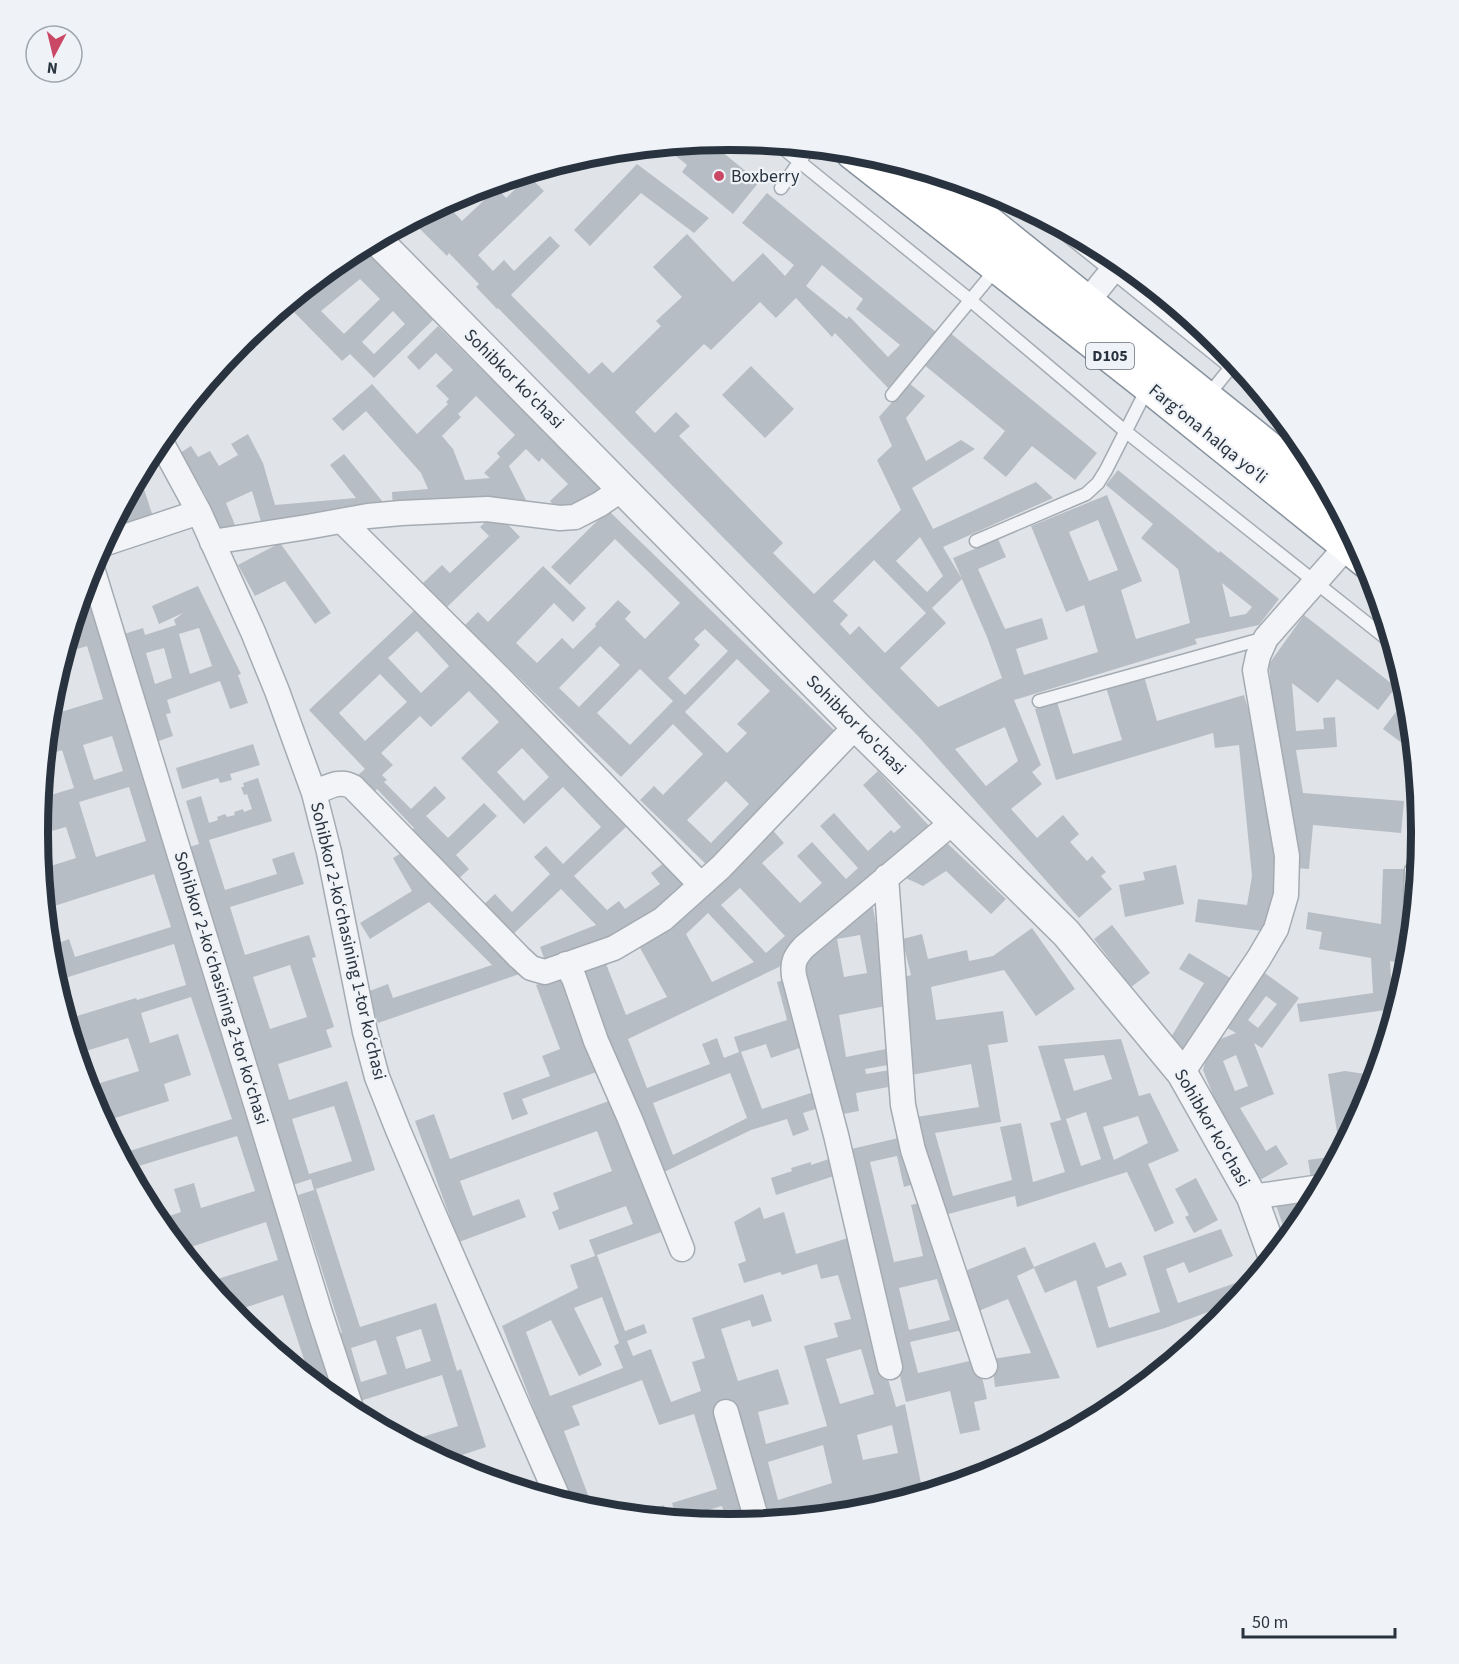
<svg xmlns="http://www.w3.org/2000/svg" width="1459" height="1664" font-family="'Source Sans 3',sans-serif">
  <rect width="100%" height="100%" fill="#e0e4e8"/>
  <path fill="#b7bdc5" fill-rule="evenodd" d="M710,142L759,182L733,214L682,172L687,165L664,146Z
    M637,164L709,218L694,233L641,193L590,246L574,230Z
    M529,176L544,191L478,255L493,271L504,260L514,271L550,236L560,246L511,295L589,374L602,362L613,373L661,326L656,321L682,297L653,267L687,234L733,282L763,253L785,276L794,265L742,223L767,193L936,332L888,388L835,333L832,337L796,298L776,318L760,302L711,350L704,344L635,412L655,433L676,412L690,426L679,436L783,543L773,553L814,594L901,510L877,460L892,446L879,417L909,383L925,396L906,418L926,461L961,440L975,449L912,488L933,529L1036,482L1053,498L943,547L962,579L932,608L946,623L900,668L938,707L1002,678L987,637L962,579L953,558L998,539L1006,557L978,569L1005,629L1042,618L1048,639L1016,649L1024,675L1098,652L1084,605L1066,612L1031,526L1107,495L1142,581L1121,590L1136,639L1190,623L1178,569L1141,538L1153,524L1106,485L1118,470L1219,553L1220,551L1279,599L1259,625L1195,639L1197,644L1014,700L1041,765L1032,772L1042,784L1011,809L1037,838L1063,815L1079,834L1070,842L1087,861L1092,856L1106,872L1101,876L1112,889L1079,918L918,736L498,308L497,309L476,287L479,284L449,253L447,256L412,221L445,203L462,221L497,188L506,198ZM822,265L863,299L856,309L900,345L888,357L849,316L847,319L806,286ZM1098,520L1118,570L1089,581L1069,532ZM920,537L943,576L927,592L896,561ZM874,560L926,613L885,653L859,626L850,635L840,624L848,615L833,601ZM1222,583L1252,607L1246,614L1230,617ZM1005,727L1018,761L986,786L955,749Z
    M359,249L363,253L365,251L433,320L374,378L350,354L342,361L293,311L291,313L285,306L345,256ZM360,279L380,299L344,334L321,311ZM393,311L405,324L374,354L362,342Z
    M438,326L602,490L588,504L556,508L550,501L568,484L542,458L539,462L526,449L509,466L531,510H393L392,492L428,489L421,473L366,411L343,431L332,419L372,384L417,434L448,404L446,402L449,399L436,386L453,370L436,353L419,370L407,357ZM476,396L515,435L497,453L500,457L484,473L490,478L465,480L453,449L442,436L461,417L458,414Z
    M949,332L1097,453L1075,480L1032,446L1006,477L983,458L1005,431L923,364Z
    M751,366L794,409L765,438L722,395Z
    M248,434L263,463L275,505L356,498L330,465L344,454L387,507L262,525L252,491L226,503L235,525L221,531L205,494L180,453L191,446L198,457L210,451L219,466L238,455L231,444Z
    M143,486L155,523L105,539L120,511L124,509L123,506L131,490Z
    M608,510L841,737L711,869L640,800L654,786L663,795L703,754L673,724L621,777L465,625L478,612L488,622L543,566L586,608L573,622L554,603L516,643L537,663L562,638L573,649L596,626L595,624L618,600L631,612L625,619L645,639L680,603L615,539L570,585L551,567ZM705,629L728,651L685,695L668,678L700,645L694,639ZM600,646L620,665L579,707L559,688ZM737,659L770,691L737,724L747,733L727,753L685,712ZM640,669L673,701L630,745L597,713ZM726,781L749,804L711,843L687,820Z
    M496,512L520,537L447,607L423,583L442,565L450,573L489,536L480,527Z
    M280,543L331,613L315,624L285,581L255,596L238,565Z
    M86,580L337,1400L310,1378L283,1295L232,1312L208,1282L278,1260L266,1222L182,1250L157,1220L181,1212L174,1189L194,1183L201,1208L255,1191L237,1136L129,1169L90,1096L51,967L46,916L56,944L69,939L75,957L171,927L154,874L45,909L41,869L76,858L66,827L38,835L41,798L74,788L62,750L45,756L50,705L58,703L61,712L103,699L87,646L64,653L71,631L81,628L76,613ZM112,736L123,771L94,780L83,745ZM129,787L146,841L96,857L79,802ZM174,944L186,985L137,1000L136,998L77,1016L65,978ZM191,997L232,1119L123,1153L112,1119L169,1101L164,1084L191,1075L178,1034L150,1043L141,1013ZM128,1038L139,1071L97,1084L86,1051Z
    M198,586L241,674L238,675L248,703L230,709L220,681L167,700L171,713L166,714L173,736L156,742L121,635L143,628L145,635L176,625L174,620L183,613L159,624L152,606ZM199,628L212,666L190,674L179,634ZM164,648L172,678L155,684L146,653Z
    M417,608L626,827L574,876L607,910L619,901L625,909L660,884L651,873L665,862L688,891L618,942L548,969L540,947L596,925L561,889L510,937L481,907L495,894L512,912L550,874L534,857L546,846L563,864L601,827L563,787L524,824L461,758L499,722L469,691L431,727L420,716L381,753L393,765L382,775L387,780L384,782L411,809L435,786L446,798L426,816L448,838L484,803L497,816L456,855L469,869L455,882L408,833L414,828L377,789L374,792L358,775L365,769L309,710ZM417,631L449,666L421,693L388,658ZM380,674L407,702L365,741L339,713ZM522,748L549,777L524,801L497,772Z
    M1304,615L1396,687L1378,710L1337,679L1318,703L1292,683L1296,731L1324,729L1323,718L1335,717L1337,747L1296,750L1303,793L1404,801L1401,833L1313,825L1309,869L1293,868L1296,830L1286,829L1276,752L1269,664Z
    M1144,676L1157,721L1244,695L1252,722L1261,721L1277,874L1270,909L1262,931L1195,922L1198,899L1247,905L1252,876L1239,745L1215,748L1213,733L1056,780L1035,709L1057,702L1073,754L1122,740L1106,687Z
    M1408,696V697L1414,752L1383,729Z
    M253,744L260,765L230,774L232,780L220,783L218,778L182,789L176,768Z
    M878,771L933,830L886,870L779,967L628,1039L647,1088L710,1064L702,1044L717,1038L724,1058L739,1052L734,1037L787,1020L777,982L791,978L811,1044L771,1058L766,1044L741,1052L762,1109L817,1091L822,1107L803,1113L809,1130L793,1136L787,1119L751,1130L662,1173L577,966L603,956L626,1015L667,997L639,946L667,931L709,891L769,826L784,843L762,863L800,903L822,883L797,856L812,842L846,879L858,868L820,826L834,813L868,851L891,830L894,833L901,827L863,785ZM740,888L785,936L766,953L721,905ZM708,913L754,962L712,982L686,934ZM730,1073L747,1118L673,1155L653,1103Z
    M258,778L272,821L209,840L225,890L277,874L272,859L294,852L304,884L230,907L245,955L309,935L316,957L312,958L334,1027L326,1030L332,1047L278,1064L289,1100L347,1081L375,1170L316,1189L360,1327L436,1303L457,1371L461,1369L486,1447L444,1461L409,1441L458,1426L442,1375L360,1401L339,1334L342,1333L298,1195L314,1190L311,1179L293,1185L186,848L199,844L186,801L201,796L209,823L218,820L217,817L225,814L227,817L235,815L234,812L243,809L244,812L252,809L247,794L244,795L241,787H244L243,783ZM290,965L307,1017L270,1029L253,977ZM334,1106L352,1161L309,1174L292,1119ZM421,1329L431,1361L406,1369L396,1337ZM376,1340L387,1374L361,1382L351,1348Z
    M947,843L1006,899L991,914L946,871L923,886L899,875Z
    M408,849L528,971L378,1023L367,992L388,984L393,998L492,965L429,902L370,939L360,923L412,891L393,858Z
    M1176,865L1184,904L1125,917L1119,885L1145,880L1143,872Z
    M1383,869H1408L1403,945L1400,963L1390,961L1393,1009L1300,1022L1297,1004L1373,993L1371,958L1319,949L1322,932L1306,929L1308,912L1381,924Z
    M871,897L891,1005L839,1015L846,1057L891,1048L894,1064L865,1069L866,1074L896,1069L899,1085L856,1093L859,1111L838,1115L825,1081L802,953ZM860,935L867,973L844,977L837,939Z
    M1112,925L1150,973L1131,987L1094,939Z
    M1032,928L1075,989L1036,1016L1004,970L931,987L936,1020L1003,1011L1008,1042L988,1045L1001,1122L935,1133L953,1196L1012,1180L1000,1127L1021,1123L1033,1182L1065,1172L1050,1123L1061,1120L1038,1046L1121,1039L1139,1096L1150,1093L1179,1151L1148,1164L1174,1223L1155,1232L1127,1172L1017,1207L1015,1196L941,1216L910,1118L979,1107L971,1064L911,1075L901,978L911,975L902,939L922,934L928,959L967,950L969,961L993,956ZM1104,1055L1112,1079L1074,1091L1064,1059ZM1086,1112L1101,1159L1081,1166L1066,1119ZM1138,1116L1148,1143L1114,1160L1103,1127Z
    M1189,953L1232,979L1184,1058L1168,1042L1204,983L1179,969Z
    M1262,971L1299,998L1262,1048L1254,1043L1274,1094L1240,1108L1266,1151L1276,1145L1288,1164L1260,1180L1221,1115L1203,1070L1210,1043L1236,1033L1222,1025ZM1266,996L1277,1004L1258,1028L1248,1020ZM1236,1055L1248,1086L1235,1091L1223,1061Z
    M566,974L602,1070L522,1099L528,1114L512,1120L503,1093L550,1076L542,1056L560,1049L536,985Z
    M1345,1071L1365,1074L1368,1098L1340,1151L1328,1074Z
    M617,1098L670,1229L597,1255L625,1331L644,1324L647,1333L627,1341L633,1356L651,1349L671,1402L701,1391L692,1362L705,1358L692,1318L763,1294L772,1321L752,1327L750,1320L721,1329L738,1381L778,1369L789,1404L758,1412L766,1444L827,1426L804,1346L838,1337L834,1323L851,1319L838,1275L821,1279L817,1264L782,1275L780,1272L744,1283L738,1264L746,1261L734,1222L760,1207L764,1219L784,1212L796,1254L848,1238L896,1407L905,1404L923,1493L906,1498L905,1490L879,1495L881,1506L864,1511H857L856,1505L823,1515L762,1521L731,1401L716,1406L752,1522L728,1524L722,1506L677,1519L672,1503L717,1489L694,1414L659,1425L642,1380L572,1406L580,1425L564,1431L594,1511L570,1503L502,1326L578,1288L570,1265L595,1256L589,1240L633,1224L626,1206L559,1230L552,1212L559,1209L553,1193L612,1171L597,1131L460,1181L473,1216L519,1199L526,1217L459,1242L415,1121L434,1114L450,1159ZM602,1297L619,1343L614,1346L623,1368L550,1396L526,1332L551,1320L579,1376L602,1365L574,1308ZM861,1349L874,1394L840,1404L826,1359ZM892,1425L898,1453L863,1460L857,1435ZM823,1445L832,1483L778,1500L768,1462Z
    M907,1136L918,1183L904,1187L897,1156L870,1162L894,1262L923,1256L911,1205L929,1201L971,1328L910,1342L918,1373L978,1359L987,1399L974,1402L980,1430L960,1434L950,1391L906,1402L847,1150ZM937,1279L950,1320L909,1330L899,1288Z
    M1337,1156L1326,1176L1311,1179L1308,1160Z
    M832,1158L837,1175L776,1195L771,1178L792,1171L791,1168L811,1162V1165Z
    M1196,1178L1218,1220L1194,1233L1185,1217L1189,1215L1175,1189Z
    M1313,1201L1305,1217L1302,1218V1220L1287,1238L1276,1205Z
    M1221,1229L1233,1256L1189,1273L1184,1262L1166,1269L1178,1303L1244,1280L1247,1287L1235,1302L1165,1328L1097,1348L1076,1280L1045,1293L1034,1268L1017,1276L1060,1378L995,1387L992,1359L1031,1353L1008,1299L976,1312L960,1273L1025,1247L1034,1267L1095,1242L1106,1268L1121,1262L1127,1275L1097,1287L1109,1328L1160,1312L1143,1256Z
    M1131,1393L1114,1408L1112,1409L1110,1395Z
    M664,1505L668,1518L634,1515Z"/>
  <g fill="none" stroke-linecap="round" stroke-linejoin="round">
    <defs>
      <path id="service" d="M779,145L970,300L1125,431L1392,643
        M781,188L809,148
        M982,215L998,195
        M1053,224L1254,386
        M892,395L996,269
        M1206,398L1231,367L1236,366
        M976,541L1086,494L1098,483L1106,470L1148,387
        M1039,701L1265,638
        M1410,950L1409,947L1411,870"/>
      <path id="minor" d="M1087,302L1120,261
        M199,512L253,632L277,691L314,793L329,852L365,1032L377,1077L398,1130L439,1226L559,1500
        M342,521L504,682L701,885
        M212,542L307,527L368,516L401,513L487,509L560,518L575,517L600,504L622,489
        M103,544L199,512L160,440
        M91,565L320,1313L352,1411
        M314,793C328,787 340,779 353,787L519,957L531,968L545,972L614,948L663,919L721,867L856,726
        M886,877L903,1105L913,1150L985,1366
        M566,964L574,978L596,1041L630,1119L682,1249
        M1182,1073L1259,958L1276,929L1286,895L1287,856L1255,670L1258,656L1266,638L1347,546
        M1252,1197L1321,1187
        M890,1367L836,1135L794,976C792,962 795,957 804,947L953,822
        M726,1412L757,1521"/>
      <path id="tertiary" d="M377,240L856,726L1066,933L1182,1073L1252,1197L1273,1255"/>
      <path id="trunk" d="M852,152L1149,386L1366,561
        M925,172L1333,500"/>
    </defs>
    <use href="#service" stroke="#a5abb2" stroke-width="15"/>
    <use href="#minor" stroke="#a5abb2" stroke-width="27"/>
    <use href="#tertiary" stroke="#a5abb2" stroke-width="33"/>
    <use href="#trunk" stroke="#87929e" stroke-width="36"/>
    <use href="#service" stroke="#f2f4f7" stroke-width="12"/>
    <use href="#minor" stroke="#f2f4f7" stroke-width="24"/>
    <use href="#tertiary" stroke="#f2f4f7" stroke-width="30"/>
    <use href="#trunk" stroke="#fff" stroke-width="33"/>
  </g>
  <circle fill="#ca4865" stroke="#eff2f6" stroke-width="2" cx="719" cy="176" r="6"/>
  <g text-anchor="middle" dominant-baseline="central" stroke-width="4.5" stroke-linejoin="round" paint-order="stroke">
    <rect fill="#eff2f6" stroke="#646c76" stroke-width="1.5" x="1086" y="343" width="48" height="26" rx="4.5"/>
    <g font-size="16" font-weight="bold" fill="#29333f">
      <text x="1110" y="356">D105</text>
    </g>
    <g font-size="18" fill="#29333f" stroke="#eff2f6" text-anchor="start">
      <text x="731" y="176">Boxberry</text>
    </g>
    <g font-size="18" fill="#29333f" stroke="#eff2f6">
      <text transform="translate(514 379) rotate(45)">Sohibkor ko'chasi</text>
      <text transform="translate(1208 434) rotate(39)">Farg‘ona halqa yo‘li</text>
      <text transform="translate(856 725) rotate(45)">Sohibkor ko'chasi</text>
      <text transform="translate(348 941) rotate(77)">Sohibkor 2-ko‘chasining 1-tor ko‘chasi</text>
      <text transform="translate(221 988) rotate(73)">Sohibkor 2-ko‘chasining 2-tor ko‘chasi</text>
      <text transform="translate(1212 1128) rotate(60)">Sohibkor ko'chasi</text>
    </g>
  </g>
  <path d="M0 0H1459V1664H0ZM729 150H730A681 681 0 0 1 1411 831V833A681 681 0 0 1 730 1514H729A681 681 0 0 1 48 833V831A681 681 0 0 1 729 150Z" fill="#eff2f6" fill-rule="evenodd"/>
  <path fill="none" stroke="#29333f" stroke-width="8" d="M729 150H730A681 681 0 0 1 1411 831V833A681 681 0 0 1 730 1514H729A681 681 0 0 1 48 833V831A681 681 0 0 1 729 150Z"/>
  <g transform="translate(54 54) rotate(187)"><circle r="28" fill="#eff2f6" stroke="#a0a6ad" stroke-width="1.5"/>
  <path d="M0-4.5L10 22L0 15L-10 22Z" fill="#ca4865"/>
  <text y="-9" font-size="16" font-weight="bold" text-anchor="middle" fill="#29333f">N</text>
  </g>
  <path d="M1243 1628v9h152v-9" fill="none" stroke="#29333f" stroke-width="3"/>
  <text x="1252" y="1628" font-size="18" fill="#29333f" stroke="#eff2f6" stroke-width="4.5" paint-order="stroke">50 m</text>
</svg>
